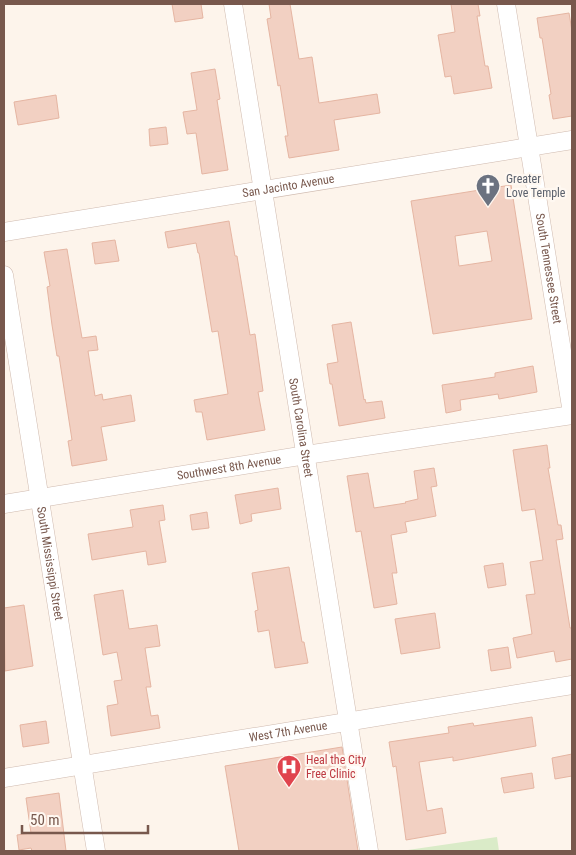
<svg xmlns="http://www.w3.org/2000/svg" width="576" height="855" font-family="'Roboto Condensed',sans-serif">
  <rect width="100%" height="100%" fill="#fdf4eb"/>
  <path fill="#daebc8" d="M497,837L499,851H401Z"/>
  <path fill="#f2d0c2" stroke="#e5b5a2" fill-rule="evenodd" d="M172,4H201L203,18L175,22Z
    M269,4H290L299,59L312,57L319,103L377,94L380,113L334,120L339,150L289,158L285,136H288L280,85L278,86L267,19L271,18Z
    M451,4H478L480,16H477L485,66H488L492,88L454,94L451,76L445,77L438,35L455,32Z
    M569,13L572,31V116L553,119L549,95L551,94L542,38H540L537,18Z
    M215,69L220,99L217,100L228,170L202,174L196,133L187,134L183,112L197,110L191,73Z
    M56,95L59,118L18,125L14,102Z
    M166,127L168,144L150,146L149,129Z
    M511,185L532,319L433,334L411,201ZM487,231L492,261L459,266L455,236Z
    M229,221L235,256H237L250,335L255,334L263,391L258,392L265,430L207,440L202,412H196L194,400L228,394L218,331L212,332L199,253H198L196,243L168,248L165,232Z
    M115,240L119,261L95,264L92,243Z
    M67,249L82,338L96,336L98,350L88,351L95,396L102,394L103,400L131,395L135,421L101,427L107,460L72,466L68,441L72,440L59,356H57L52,325L47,287L50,286L44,252Z
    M351,322L364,400L365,399L366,403L382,401L385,418L339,426L332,384H330L327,364L338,362L332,325Z
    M533,366L537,392L499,399L498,394L460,400L461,410L446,413L442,385L495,377V373Z
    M547,445L550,468H548L558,525H561L563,539L556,540L570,628H572V659L556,662L554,651L517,658L513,638L532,634L526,595L535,594L530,562L543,560L535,509L522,511L513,450Z
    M434,468L437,486L431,487L436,516L405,522L407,532L391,535L397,573H392L397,604L374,608L361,531L356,532L347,476L368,473L374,508L406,503L405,502L418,499L414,471Z
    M278,488L281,509L251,514L252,521L240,524L235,495Z
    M163,505L165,520L159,521L166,562L148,565L146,551L92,560L88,534L133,527L130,510Z
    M207,512L209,528L192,530L190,515Z
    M503,563L506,585L488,588L484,566Z
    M289,567L302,642H304L308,663L275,668L269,630L258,632L255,611L258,610L252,573Z
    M123,590L129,629L157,625L160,646L145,648L151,687H146L151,716L158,715L160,728L111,736L107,706L118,704L114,681L122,680L117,652L103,655L94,595Z
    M24,605L33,666L5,671L4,608Z
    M435,613L440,648L401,654L395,619Z
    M508,647L511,668L491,671L488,650Z
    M532,717L536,746L453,761V757L419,762L427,811L442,808L446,833L406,840L396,766L393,767L389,742L449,733L448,727L473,723L474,726Z
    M46,721L49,743L23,747L20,725Z
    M342,747L358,851H239L225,766Z
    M572,754V776L555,779L552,758Z
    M532,773L534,788L504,793L501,778Z
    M59,793L66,851H32L31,848L19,850L17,835L31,833L26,798Z"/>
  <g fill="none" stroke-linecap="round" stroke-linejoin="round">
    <defs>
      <g id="minor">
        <path id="s1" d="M233,4L369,851"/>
        <path id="s2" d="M506,4L572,413"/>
        <path id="s3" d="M4,232L572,140"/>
        <path id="s4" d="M4,275L96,851"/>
        <path id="s5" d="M4,504L306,455L572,415"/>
        <path id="s6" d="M4,778L572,685"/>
      </g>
    </defs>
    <use href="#minor" stroke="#cfbaaf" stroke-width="19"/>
    <use href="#minor" stroke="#fff" stroke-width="18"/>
  </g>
  <defs>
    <symbol id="church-pin" viewBox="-11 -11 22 30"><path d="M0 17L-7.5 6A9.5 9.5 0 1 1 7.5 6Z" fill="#6b7280" stroke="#fff8f1"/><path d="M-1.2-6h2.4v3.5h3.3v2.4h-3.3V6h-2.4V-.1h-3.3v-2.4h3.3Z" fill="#fff"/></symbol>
    <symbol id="hospital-pin" viewBox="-11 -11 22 30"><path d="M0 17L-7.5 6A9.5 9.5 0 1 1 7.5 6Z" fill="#e0444e" stroke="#fff8f1"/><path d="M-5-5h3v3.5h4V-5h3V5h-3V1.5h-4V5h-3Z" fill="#fff"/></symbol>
  </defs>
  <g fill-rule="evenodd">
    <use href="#church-pin" x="474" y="172" width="28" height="38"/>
    <use href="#hospital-pin" x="275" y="753" width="28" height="38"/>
  </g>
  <g text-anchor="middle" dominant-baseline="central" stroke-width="4.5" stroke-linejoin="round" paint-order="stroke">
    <g font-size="12" fill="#5b616d" stroke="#fff8f1" text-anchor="start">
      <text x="506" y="179">Greater<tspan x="506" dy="14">Love Temple</tspan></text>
    </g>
    <g font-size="12" fill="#78584d" stroke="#fff8f1">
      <text stroke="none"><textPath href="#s3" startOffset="288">San Jacinto Avenue</textPath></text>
      <text stroke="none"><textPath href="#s2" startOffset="268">South Tennessee Street</textPath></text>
      <text stroke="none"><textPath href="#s1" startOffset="429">South Carolina Street</textPath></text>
      <text stroke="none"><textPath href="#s5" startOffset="228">Southwest 8th Avenue</textPath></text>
      <text stroke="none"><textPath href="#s4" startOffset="292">South Mississippi Street</textPath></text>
      <text stroke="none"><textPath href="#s6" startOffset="288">West 7th Avenue</textPath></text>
    </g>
    <g font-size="12" fill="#be3a42" stroke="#fff8f1" text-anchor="start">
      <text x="306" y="760">Heal the City<tspan x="306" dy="14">Free Clinic</tspan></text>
    </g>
  </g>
  <rect width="576" height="855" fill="none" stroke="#78584d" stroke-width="10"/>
  <path d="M22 825v8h126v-8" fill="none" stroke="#78584d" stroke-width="2.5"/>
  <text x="30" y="825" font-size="15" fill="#78584d" stroke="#fff8f1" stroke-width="4" paint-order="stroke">50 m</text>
</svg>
